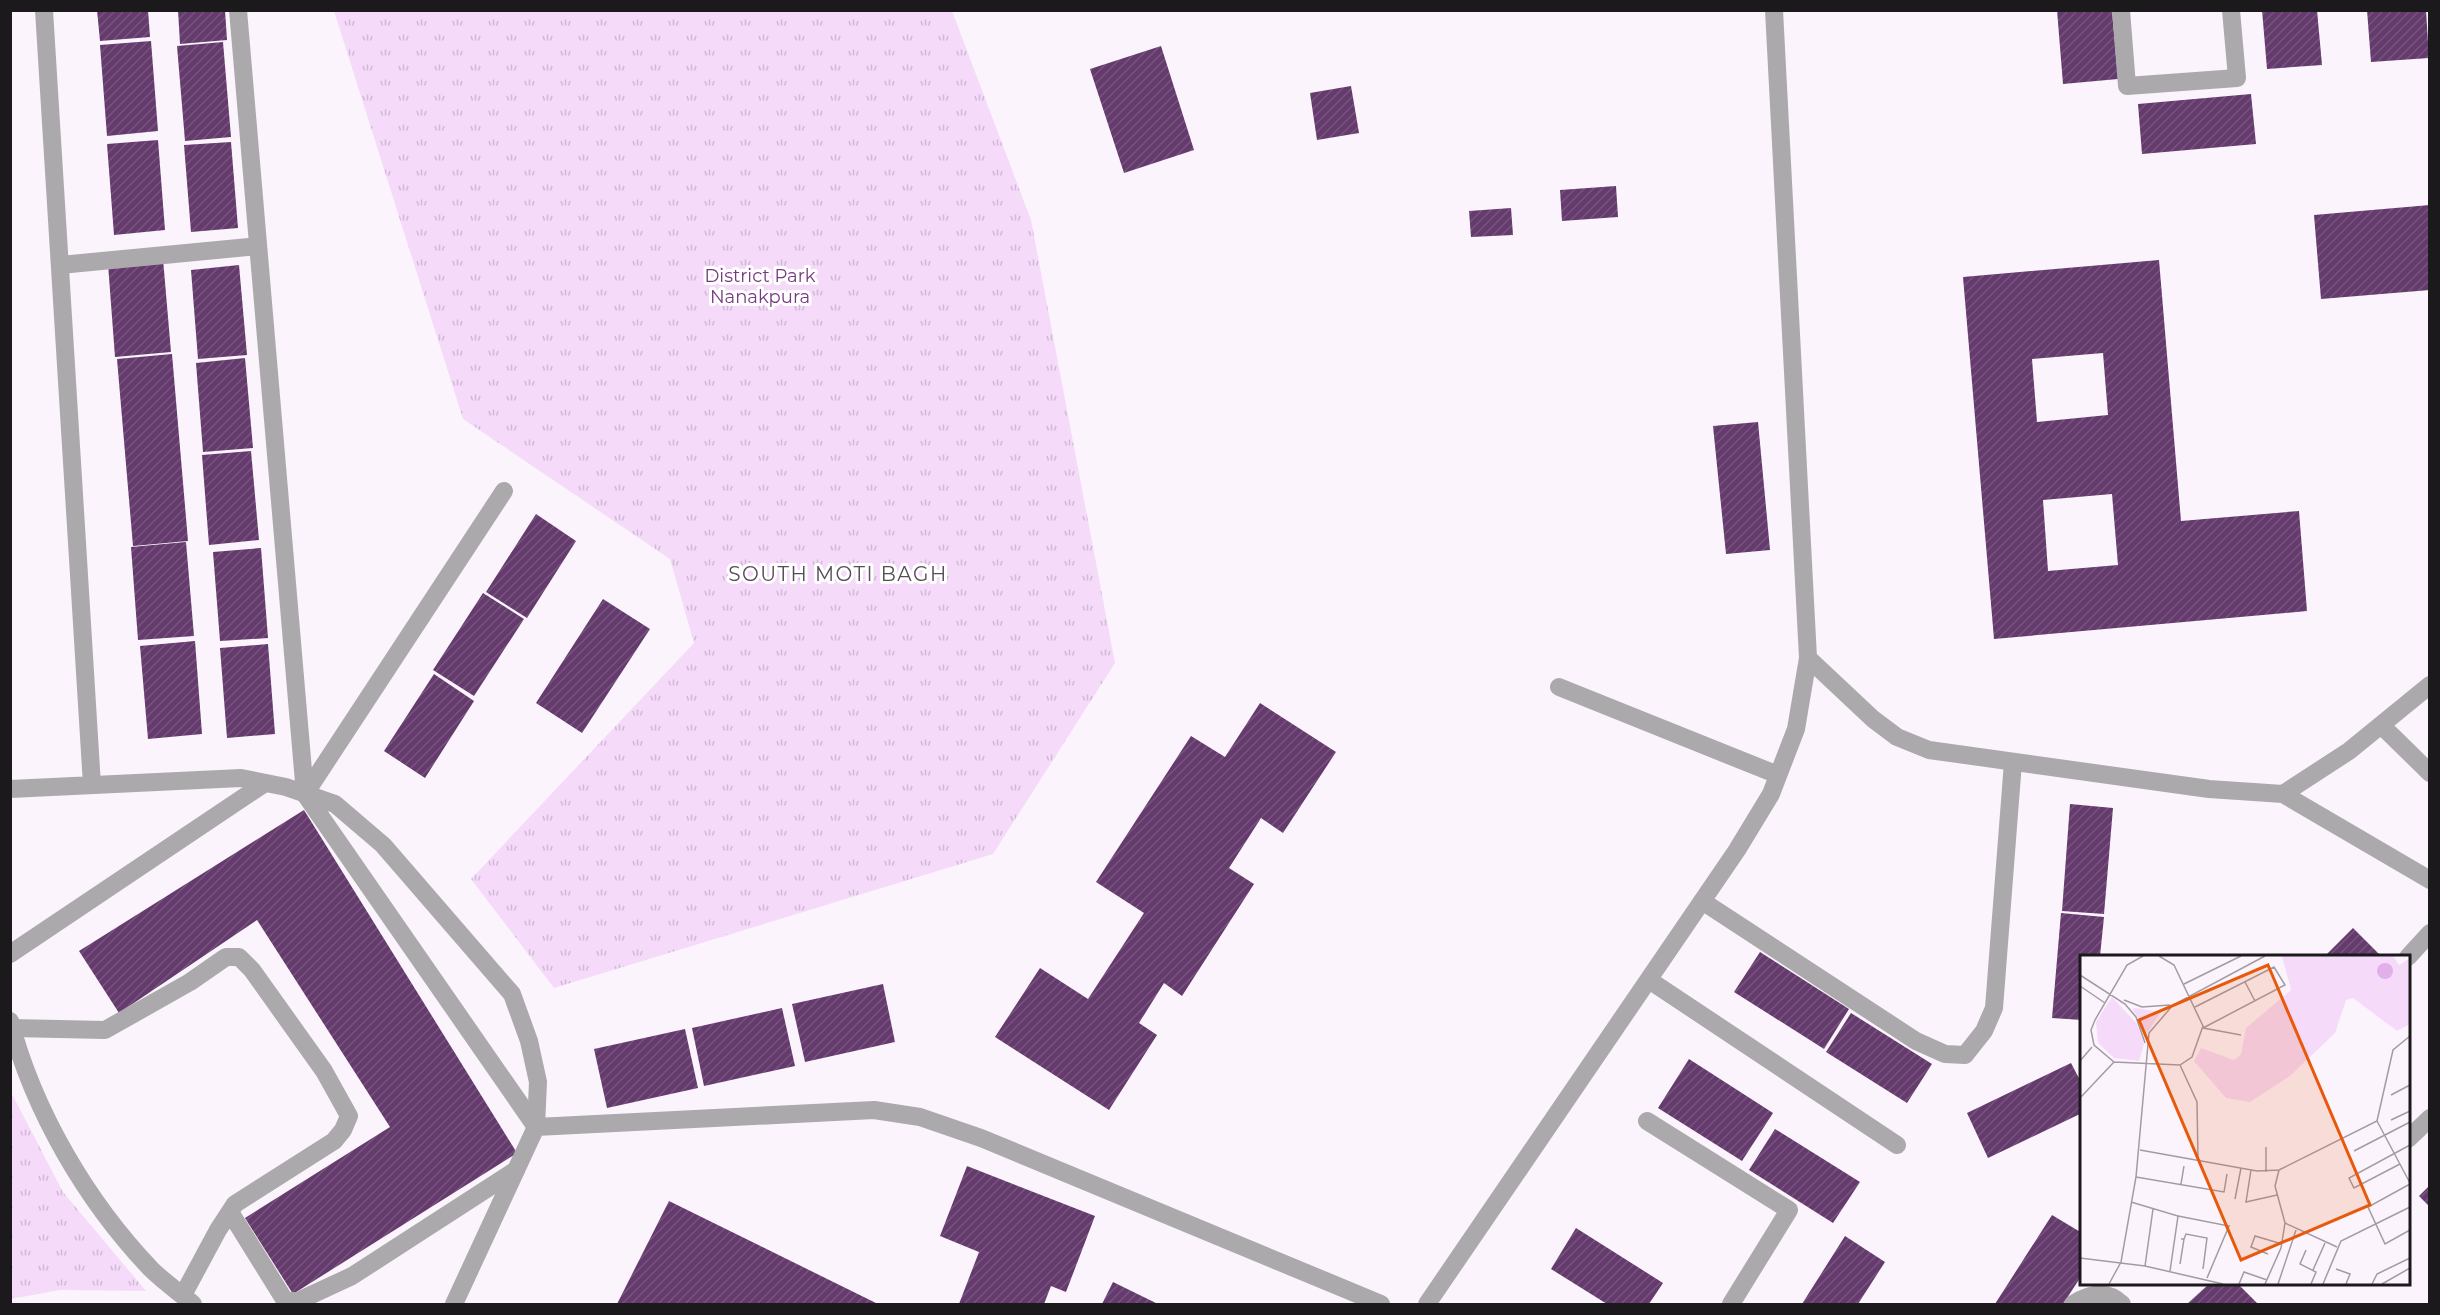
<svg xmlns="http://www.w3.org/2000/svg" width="2440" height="1315" font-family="Montserrat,sans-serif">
  <defs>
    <pattern id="park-tufts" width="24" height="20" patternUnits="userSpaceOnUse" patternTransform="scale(1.5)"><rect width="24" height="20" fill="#f5dafa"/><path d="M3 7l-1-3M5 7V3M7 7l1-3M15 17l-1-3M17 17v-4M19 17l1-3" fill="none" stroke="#d1bad6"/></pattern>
    <pattern id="building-hatch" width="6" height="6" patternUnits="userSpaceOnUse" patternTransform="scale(1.5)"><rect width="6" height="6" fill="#653a6d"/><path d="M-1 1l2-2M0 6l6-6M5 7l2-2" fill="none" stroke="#76547d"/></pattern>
  </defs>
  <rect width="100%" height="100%" fill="#fbf4fc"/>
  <path fill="url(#park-tufts)" d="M334,11H952L1031,220L1115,663L993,854L554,988L471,879L694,643L670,559L463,419Z
    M11,1096H13L63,1192L146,1291L60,1290L11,1299Z"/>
  <path fill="url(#building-hatch)" fill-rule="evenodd" d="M97,10H148L150,37L100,41Z
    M178,10H225L227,40L180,44Z
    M2057,10H2112L2118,79L2063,84Z
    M2262,10H2317L2322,65L2267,69Z
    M2367,10H2426L2429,58L2371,62Z
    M151,41L158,131L107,136L100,45Z
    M223,42L231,137L185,141L177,46Z
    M1161,46L1194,150L1124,173L1090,69Z
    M1351,86L1359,133L1317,140L1310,93Z
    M2251,94L2256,144L2142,154L2138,104Z
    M158,140L165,230L114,235L107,144Z
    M231,142L238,228L191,232L184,145Z
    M1616,186L1618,217L1562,221L1560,190Z
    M2430,205V290L2321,299L2314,215Z
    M1511,208L1513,235L1471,237L1469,211Z
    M163,259L171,352L115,357L108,264Z
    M2159,260L2181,521L2299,511L2307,611L1994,639L1963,277ZM2103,353L2108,415L2037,422L2032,359ZM2112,494L2118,565L2048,571L2043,500Z
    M239,265L247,355L198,359L191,270Z
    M172,354L188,541L133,546L117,359Z
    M245,358L253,448L203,452L196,363Z
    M1758,422L1770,550L1726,554L1713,426Z
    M251,451L259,540L209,545L202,455Z
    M536,514L576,541L527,618L486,592Z
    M186,542L194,636L138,640L131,547Z
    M261,548L268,638L220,641L213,552Z
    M483,593L524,619L474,696L433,670Z
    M603,599L650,629L582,733L536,703Z
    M195,641L202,734L148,739L140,646Z
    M268,644L275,734L227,738L220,648Z
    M434,674L474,701L425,778L384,751Z
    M1260,703L1336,752L1283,833L1261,818L1229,868L1254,884L1182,996L1164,983L1139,1023L1157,1035L1109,1110L995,1037L1040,968L1088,999L1144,913L1096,882L1191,736L1225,757Z
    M2070,804L2113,808L2104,914L2062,911Z
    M304,810L517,1153L293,1294L245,1218L390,1127L257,920L119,1013L79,951Z
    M2061,913L2104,917L2100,956H2082V1020L2052,1018Z
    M2353,928L2381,956H2325Z
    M1760,952L1849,1009L1824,1049L1734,992Z
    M883,984L895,1042L805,1062L792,1004Z
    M782,1008L795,1066L704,1086L692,1028Z
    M1851,1013L1932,1064L1907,1103L1826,1052Z
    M685,1029L698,1088L607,1108L594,1049Z
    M1689,1059L1773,1113L1742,1161L1658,1108Z
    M2071,1063L2082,1084V1113L1988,1158L1967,1113Z
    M1775,1129L1860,1182L1833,1223L1749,1170Z
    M967,1166L1095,1216L1066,1292L1051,1286L1044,1304H959L979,1252L940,1236Z
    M2430,1185V1207L2419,1196Z
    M669,1201L878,1304H617Z
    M2052,1215L2082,1233V1275L2063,1304H1995Z
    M1576,1228L1663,1283L1649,1304H1607L1551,1269Z
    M1845,1236L1885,1262L1858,1304H1802Z
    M1113,1282L1158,1304H1102Z
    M2209,1284H2238L2258,1304H2187Z"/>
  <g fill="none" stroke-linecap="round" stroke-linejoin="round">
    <path stroke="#aca9ad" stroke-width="18" d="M305,794L536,1127
      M10,954L265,783
      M12,1028L105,1030L190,982L226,957H239L252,970L324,1071L349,1116L343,1130L334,1141L235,1204L218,1230L183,1295
      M230,1212L284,1299L296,1302L352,1276L516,1170"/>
    <path stroke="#aca9ad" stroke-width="18" d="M44,10L92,785
      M238,10L305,794
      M1774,10L1808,658
      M2121,10L2127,86L2237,78L2231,10
      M60,265L258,246
      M1559,687L1778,775
      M2381,725L2430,773
      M10,789L241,778L286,787L335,804L383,845L512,994L529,1041L538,1082L536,1127L454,1304
      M305,794L504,491
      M2283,794L2430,880
      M1702,901L1916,1041L1945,1054L1965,1055L1984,1031L1994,1008L2013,762
      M2408,957L2430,933
      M1649,980L1897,1145
      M10,1021C34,1112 87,1202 151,1269C164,1282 180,1293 193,1304
      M1647,1121L1789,1210L1731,1304
      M536,1127L874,1110L920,1117L981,1138L1381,1304
      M2408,1139L2430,1118
      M1427,1304L1737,850L1771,794L1796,729L1808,658L1873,719L1897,737L1929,750L2209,789L2283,794L2349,751L2430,685
      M2073,1304C2090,1293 2106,1289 2122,1304"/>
  </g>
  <g text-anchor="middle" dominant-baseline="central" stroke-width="6" stroke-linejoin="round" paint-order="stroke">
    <g font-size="18" fill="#763a80" stroke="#fff">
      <text x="760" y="276">District Park<tspan x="760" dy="21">Nanakpura</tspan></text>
    </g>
    <g font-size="20" letter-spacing="1.5" fill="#554f55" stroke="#fff">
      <text x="838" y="574">SOUTH MOTI BAGH</text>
    </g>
  </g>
  <g transform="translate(2080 955)">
    <rect width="330" height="330" fill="#fbf4fc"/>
    <path d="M202,1H313L319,10L330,3V69L317,76L273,43L266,45L255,78L210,121L170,147L146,143L114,106L121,93L154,105L161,99L166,73L211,35ZM32,42L57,69L64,89L59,106L34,103L18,88L16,67ZM55,53L81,57L67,78L53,55Z" fill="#f5dafa"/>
    <path d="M297 16a8 8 0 1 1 16 0a8 8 0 1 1-16 0Z" fill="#e1afe9"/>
    <path fill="none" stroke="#a29ca2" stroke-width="1.5" d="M63,1L47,10L15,65L11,75L14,90L34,107L100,110L112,102L123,71L94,10L79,1M0,20L45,49L56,62L65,88M165,27L175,46M104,29L161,1M0,31L25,48M44,45L62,52L90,50M115,52L194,12L205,30L123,73M123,73L161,80M0,106L12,92M100,110L117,147L118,204M311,140L330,130M0,143L34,107M311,165L330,156M297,166L330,228M186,192V217M60,195L177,216L199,215L195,231L205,268L257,292M274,196L330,167M320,209L274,233L269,223L330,190M171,215L166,247L197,240M199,215L297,166L313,95L330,81M56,222L144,237L147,219M101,229L104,211M330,229L288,252L305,289L330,275M155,244L161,213M51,247L98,261L90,316M98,261L149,271L127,323M104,284L106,279L127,283L123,314M226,295L220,309L236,317L231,329M188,299L171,292L175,281L202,289M0,303L65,311L143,329M100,309L104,284H101M65,311L73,254M256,314L270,319L266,329M233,315L245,288M29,329L41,307L56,222L69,78L93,50L185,1M159,329L164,317L187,325M185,329L201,293L205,268M198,329L216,275M243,329L261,286L330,252M292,329L297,319L330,303M302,329L330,313"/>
    <path fill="#e8590c" fill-opacity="0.15" stroke="#e8590c" stroke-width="3" d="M188,10L290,250L161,305L59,65Z"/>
    <rect width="330" height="330" fill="none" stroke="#1c191c" stroke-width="3"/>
  </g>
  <rect width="2440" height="1315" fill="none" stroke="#1c191c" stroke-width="24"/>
</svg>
